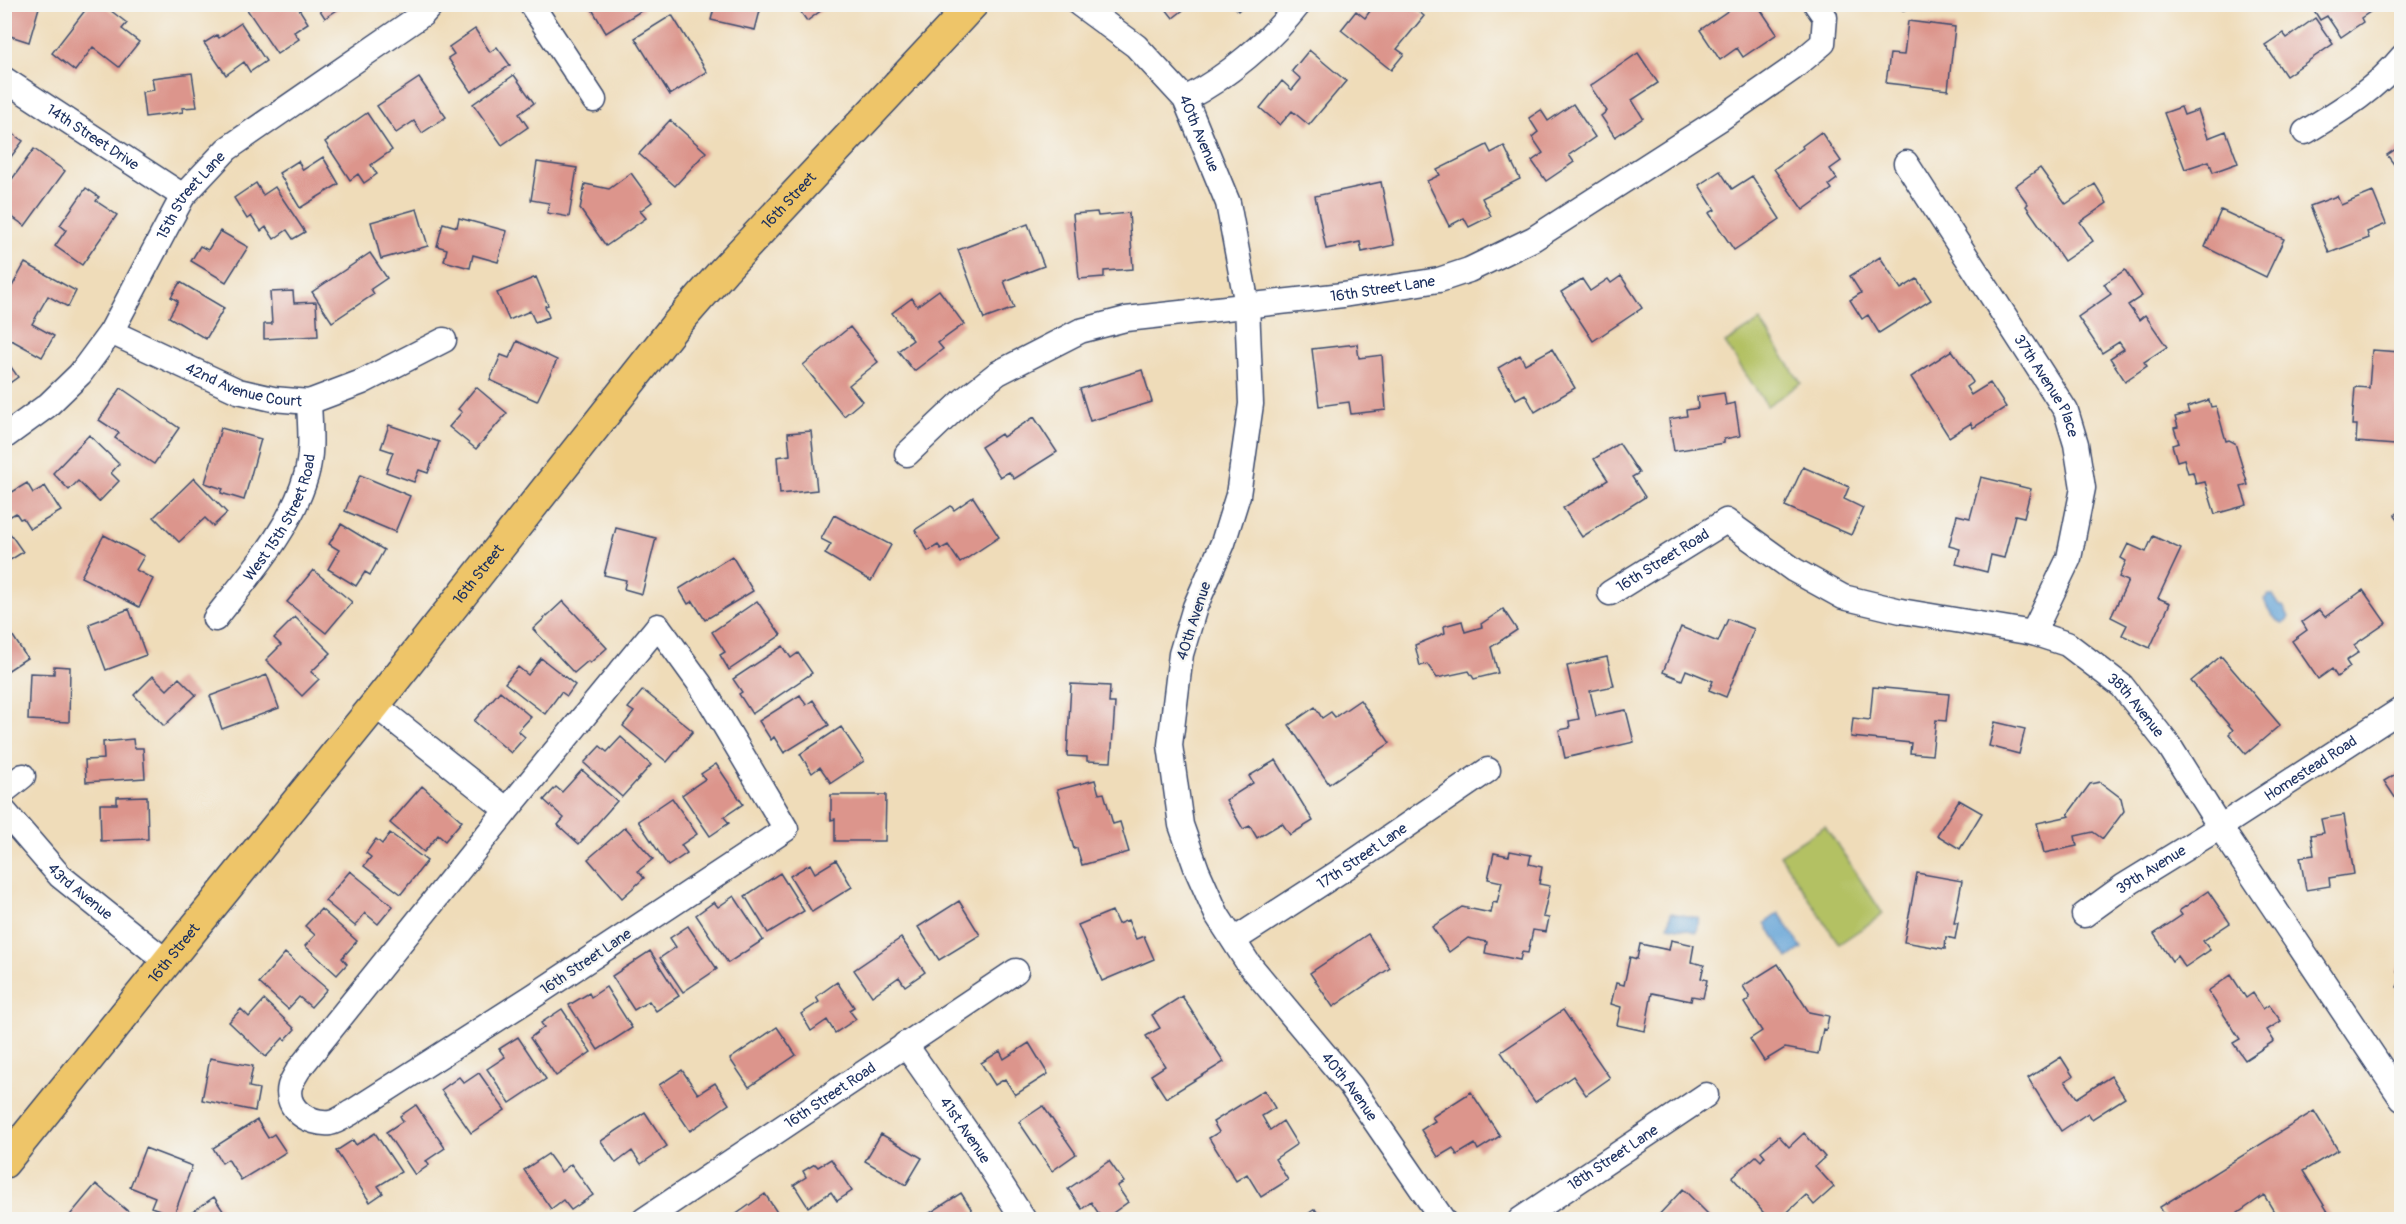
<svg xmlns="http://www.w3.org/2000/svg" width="2406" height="1224" font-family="Pangolin,sans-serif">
  <rect width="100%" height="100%" fill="#f6f6f2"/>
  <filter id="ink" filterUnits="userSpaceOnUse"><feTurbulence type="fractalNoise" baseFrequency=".0167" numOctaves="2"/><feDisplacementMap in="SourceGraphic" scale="12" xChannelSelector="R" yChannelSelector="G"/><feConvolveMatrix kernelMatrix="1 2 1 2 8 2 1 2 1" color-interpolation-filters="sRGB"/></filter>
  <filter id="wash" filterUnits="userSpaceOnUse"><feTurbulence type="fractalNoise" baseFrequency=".008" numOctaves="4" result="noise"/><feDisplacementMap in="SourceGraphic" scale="24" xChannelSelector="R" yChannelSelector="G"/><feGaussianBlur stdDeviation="1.35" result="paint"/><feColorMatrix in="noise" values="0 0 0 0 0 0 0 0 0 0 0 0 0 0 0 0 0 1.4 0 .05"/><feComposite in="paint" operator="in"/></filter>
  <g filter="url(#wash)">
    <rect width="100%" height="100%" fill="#efdcb9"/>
    <path fill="#b3c163" stroke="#677860" stroke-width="1.5" d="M1760,321L1801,383L1767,406L1725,343Z
      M1825,826L1883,914L1839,944L1780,855Z"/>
    <path fill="#64a3d6" stroke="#40699a" stroke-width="1.5" d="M2269,595H2273L2280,606H2283L2289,617L2284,623C2274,621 2267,609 2264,599Z
      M1671,913L1699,918L1697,932L1668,926Z
      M1779,913L1802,948L1788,958L1765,923Z"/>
    <g id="blocks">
      <path fill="#dc958c" d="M4,4H40L29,42L4,34Z
        M90,4H102L127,23L122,29L139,42L119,67L93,47L75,71L52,53Z
        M252,4H296L308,23L294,32L299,39L277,54L246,8Z
        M316,4H346L325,18Z
        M589,4H641L644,9L606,33Z
        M715,4H750L761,7L755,30L711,20Z
        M795,4H830L807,21Z
        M1162,4H1191L1173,18Z
        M1232,4H1245L1238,11Z
        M1375,4H1410L1424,16L1397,49L1404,54L1391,70L1341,30L1356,11L1365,18Z
        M1738,4H1757L1777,34L1743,57L1737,48L1720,60L1700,30Z
        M1899,4H1913L1903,11Z
        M2310,4H2374L2376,8L2361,18L2363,22L2341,37L2327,16L2320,20Z
        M672,15L707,72L670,95L635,38Z
        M2315,18L2333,44L2286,76L2265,45L2283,33L2287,38Z
        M1908,21L1955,27L1948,90L1886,83L1890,54L1904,55Z
        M241,23L266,61L250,72L244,62L226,75L204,43L217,35L219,38Z
        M475,29L490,52L497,47L510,65L471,92L448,58L454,54L449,47Z
        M1309,50L1346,81L1309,125L1292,111L1280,125L1260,108L1282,81L1292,90L1301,79L1292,71Z
        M1638,53L1658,83L1632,100L1643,118L1615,137L1601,116L1607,111L1590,86Z
        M192,73L197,107L182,108L183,112L145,117L142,92L154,90L152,78Z
        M514,75L534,103L519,114L528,127L502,145L473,104Z
        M419,78L446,117L422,133L414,121L396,133L377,106Z
        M1573,104L1595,137L1569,155L1574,162L1546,181L1532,161L1543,153L1532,137L1538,132L1529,118L1541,110L1548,121Z
        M2181,107L2184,115L2198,110L2208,138L2226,131L2238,163L2213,172L2209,161L2185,169L2164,113Z
        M367,113L392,150L371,165L377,174L364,183L358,174L350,180L325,142Z
        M670,120L706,152L675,186L639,154Z
        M4,128L23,141L4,166Z
        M1821,132L1841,161L1830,169L1837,179L1829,185L1832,189L1803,210L1774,169L1803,148L1802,146Z
        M1487,145L1491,153L1504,146L1520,179L1482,198L1491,216L1469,227L1464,218L1449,226L1427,181L1440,175L1437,170Z
        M2402,145V175L2387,155Z
        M34,149L65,171L25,226L4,211V190Z
        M323,157L339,184L300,208L279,173L298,161L303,170Z
        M537,162L577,168L569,217L547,213L549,203L531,200Z
        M2040,168L2066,204L2095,184L2107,203L2080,222L2093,241L2064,261L2026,206L2028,204L2015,186Z
        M1720,171L1732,189L1752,176L1780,219L1734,250L1709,213L1715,210L1699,185Z
        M631,173L652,202L640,211L646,218L606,246L580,209L585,184L609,189Z
        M1381,182L1394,245L1362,252L1360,242L1326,249L1315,196Z
        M256,183L263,195L275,187L305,232L293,239L287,230L274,239L266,227L261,231L251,216L247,219L234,198Z
        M86,188L99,197L96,201L117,215L82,265L55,246L66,230L60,225Z
        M2373,192L2386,224L2367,232L2369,238L2329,253L2310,206L2337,196L2341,205Z
        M417,209L428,246L381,259L371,222Z
        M2221,210L2284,239L2266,277L2205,247Z
        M1097,212L1098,216L1129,213L1133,269L1104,271V277L1079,279L1073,214Z
        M459,218L507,231L498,262L473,255L470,268L444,261L447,249L437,246L443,223L457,227Z
        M1028,224L1044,266L1004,281L1014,308L984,319L958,250Z
        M220,231L248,247L226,282L191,261L200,246L208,250Z
        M370,253L387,278L371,289L374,294L332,322L312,292Z
        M1880,257L1901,289L1917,279L1931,300L1879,333L1868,315L1862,319L1850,300L1861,293L1850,276Z
        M25,263L76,291L68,307L48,296L32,324L54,336L42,357L4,336V301Z
        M2125,270L2142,296L2128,305L2139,320L2145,315L2167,347L2144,362L2147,366L2125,381L2110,358L2124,349L2119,342L2102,353L2078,317L2111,294L2104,284Z
        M1621,276L1642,308L1593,341L1561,292L1582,279L1590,291L1608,279L1611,283Z
        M536,277L548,305L545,306L549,317L535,322L530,311L509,320L497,293Z
        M180,282L224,308L206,339L169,317L178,301L171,297Z
        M939,290L964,324L938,343L943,349L914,371L898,351L913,340L892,313L912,298L917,306Z
        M293,291L294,303L316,302L318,336L264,339V324H272L270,292Z
        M850,327L878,362L849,385L862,401L844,416L803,365Z
        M517,341L557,360L537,401L490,380L501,355L509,358Z
        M1357,344L1359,358L1382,355L1386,410L1351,414L1349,402L1319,406L1312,349Z
        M1552,349L1575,388L1535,412L1525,394L1516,399L1498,368L1520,355L1525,364Z
        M1952,350L1973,382L1966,387L1971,395L1990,383L2006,407L1973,428L1971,423L1949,437L1911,377Z
        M2372,350L2400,352L2395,445L2356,442L2357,425H2352L2355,387L2369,388Z
        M4,357L18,377L4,387Z
        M1142,370L1152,402L1090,421L1080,389Z
        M476,387L507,413L476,449L449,427L462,412L458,409Z
        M121,388L179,428L154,464L115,438L119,433L99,420Z
        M1724,393L1726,405L1735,403L1740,436L1724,439V443L1674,451L1669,419L1687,416L1686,410L1698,408L1697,397Z
        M2209,400L2211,407L2216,406L2226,441L2229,440L2235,443L2248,485L2241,487L2247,505L2215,514L2205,482L2196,484L2193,472L2188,473L2184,459L2177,461L2172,445L2179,443L2174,428L2178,427L2175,417L2189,413L2187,407Z
        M1034,417L1057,452L1014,479L1009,472L1000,477L981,447L1001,434L1003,437Z
        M389,425L439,442L428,473L419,470L414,482L386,472L393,452L381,448Z
        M221,428L261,439L244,500L221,493L223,489L205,483Z
        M811,431L817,490L780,494L777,457L790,455L788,433Z
        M89,435L119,464L111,473L119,481L99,502L78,481L69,490L53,473Z
        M1619,443L1639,473L1632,477L1645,497L1582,537L1563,508L1608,480L1594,459Z
        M1803,467L1849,487L1844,499L1863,508L1851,535L1785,506Z
        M360,475L410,496L395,532L345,511Z
        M1981,477L2031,489L2024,517L2015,515L2004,558L1991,555L1987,572L1956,564L1960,549L1949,546L1957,515L1970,518Z
        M194,478L227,513L213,526L205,518L179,542L154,517Z
        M27,483L33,493L45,486L61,511L30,529L23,518L20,519L16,513L9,517L4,509V497Z
        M973,497L999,537L960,563L948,545L941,549L938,545L928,551L915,530L951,506L954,510Z
        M2402,510V524L2395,515Z
        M834,515L891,545L871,581L825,554L831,544L821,539Z
        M341,524L384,550L370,575L365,572L356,586L328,569L339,550L329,544Z
        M4,525L23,552L4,564Z
        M616,528L656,538L642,594L624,589L626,580L604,575Z
        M104,535L144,556L136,570L153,579L139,607L81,577Z
        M2153,536L2181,549L2158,598L2170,603L2150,648L2122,635L2127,625L2111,617L2128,581L2119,577L2126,561L2121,558L2128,544L2146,552Z
        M732,556L753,591L705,620L693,601L688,604L679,589Z
        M313,570L352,602L326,633L287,602Z
        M2363,590L2386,623L2354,645L2359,652L2346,661L2350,667L2337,677L2332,669L2318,679L2292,641L2307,630L2302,622L2319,610L2325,617Z
        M563,601L607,648L590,663L588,661L574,673L533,629Z
        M757,601L781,635L729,670L720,655L725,652L712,632Z
        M129,609L146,655L106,670L89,624Z
        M1503,609L1517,630L1491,647L1498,673L1474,679L1469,671L1437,678L1427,664L1420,666L1415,645L1445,633L1444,626L1462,621L1465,632L1482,627L1481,624Z
        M295,617L331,653L311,672L319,679L302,696L266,660L281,645L274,638Z
        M1728,619L1754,629L1726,697L1709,690L1713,681L1686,670L1682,680L1663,672L1681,627L1718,642Z
        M9,630L27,658L4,673V633Z
        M783,646L791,658L798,653L812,673L752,714L739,694L742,692L733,679Z
        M2221,656L2280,725L2246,754L2229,734L2233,730L2191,681Z
        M1607,657L1614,686L1590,691L1596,716L1626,710L1634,742L1565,758L1559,730L1570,728L1569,721L1579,719L1567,666Z
        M541,658L575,685L567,696L561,692L545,714L505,683L518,667L528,675Z
        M54,666L70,667L69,722L28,720L30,673L54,674Z
        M267,675L279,708L222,729L210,696Z
        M153,676L167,690L179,678L196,695L164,726L134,695Z
        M1071,684L1110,686L1109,703H1115L1111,762L1087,761V757L1067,756Z
        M1873,687L1949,694L1946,721L1936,720L1932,755L1910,753L1911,743L1851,737L1853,718L1870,720Z
        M643,690L693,731L667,762L623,726L634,712L628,708Z
        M500,691L531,717L518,731L525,737L511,753L474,721Z
        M800,695L806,705L813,700L829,725L784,753L774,737L771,740L759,721Z
        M1360,700L1390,743L1329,784L1289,725L1315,707L1322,718L1331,712L1335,717Z
        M1995,722L2025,729L2019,754L1989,746Z
        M841,727L864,761L831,783L820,767L812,773L800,754Z
        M621,737L651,765L622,797L584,763L600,746L607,752Z
        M133,739L134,748H143L145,778L86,782L85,760L104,759L103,742Z
        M1276,760L1313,821L1290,835L1282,823L1257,838L1250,826L1243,829L1226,800L1253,783L1249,776Z
        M716,764L743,804L724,817L729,823L710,836L682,795L705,779L701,774Z
        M582,770L617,801L579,844L558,825L564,818L544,800L556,787L562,792Z
        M2402,770V808L2384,781Z
        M1095,780L1099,794L1104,793L1113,824L1120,822L1129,852L1082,865L1077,848L1074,849L1057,790Z
        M2100,782L2121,798L2124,811L2103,839L2093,832L2075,836L2077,846L2044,853L2037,823L2070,816L2068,814L2090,784Z
        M422,786L462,821L445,841L438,835L424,852L390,823Z
        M831,795H886L885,841H835V819L831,820Z
        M147,796L148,839L101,841L100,804H117V797Z
        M672,798L697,834L681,845L687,853L668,866L638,821Z
        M1959,800L1982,813L1960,849L1937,835Z
        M2344,815L2354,874L2329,878L2330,886L2306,890L2300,857L2314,855L2311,835L2324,833L2321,819Z
        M625,827L653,859L638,871L644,878L622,898L588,859Z
        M390,833L427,861L401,894L364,866L371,857L366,853L376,839L382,844Z
        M1510,851L1531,855L1529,864L1542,867L1539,884L1550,886L1543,917L1549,918L1546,932L1533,930L1528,953L1522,952L1520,960L1485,953L1487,942L1468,938L1449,952L1432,927L1462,907L1491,913L1493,902L1497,903L1502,882L1488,879L1494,853L1509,856Z
        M836,860L852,887L812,912L790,876L810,864L815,873Z
        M350,871L393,906L378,924L365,913L355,926L325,901Z
        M780,873L804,911L768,933L745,896Z
        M1917,873L1962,881L1954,923H1958L1955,939L1946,937L1945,949L1904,942Z
        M2208,891L2230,923L2203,941L2210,950L2185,967L2177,956L2172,961L2154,934L2182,915L2179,911Z
        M734,896L763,940L728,963L696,915L714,902L718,907Z
        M959,901L980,935L939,960L918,927Z
        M321,909L357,941L342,958L347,964L337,975L305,946L315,935L305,926Z
        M1112,911L1118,924L1128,920L1136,939L1144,936L1154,959L1102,981L1078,925Z
        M688,926L717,969L683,992L660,958L676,947L670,938Z
        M1368,934L1390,968L1333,1007L1310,973Z
        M901,938L925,972L905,986L899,977L872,996L854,970Z
        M1671,940L1694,945L1691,962L1704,965L1701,978L1707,980L1703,998L1692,996L1691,1001L1652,993L1645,1031L1617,1025L1621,1007L1611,1004L1616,983L1624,985L1630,957L1637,959L1640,944L1669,950Z
        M650,951L679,996L656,1011L649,1001L634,1010L612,976Z
        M285,953L327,989L311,1007L299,997L288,1009L259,983Z
        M2402,961V990L2397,987L2401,979L2397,971Z
        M1778,964L1809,1012L1829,1016L1826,1030L1823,1029L1818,1054L1785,1048L1764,1061L1750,1039L1762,1031L1744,1003L1750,998L1743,986Z
        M2231,975L2246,998L2253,993L2263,1009L2269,1005L2281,1021L2267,1030L2274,1041L2245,1060L2233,1043L2240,1039L2208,991Z
        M837,982L854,1007L849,1010L856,1019L835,1033L827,1020L811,1031L801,1014L819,1002L816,997Z
        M606,987L632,1028L598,1050L569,1005L589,993L591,997Z
        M1182,996L1224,1062L1166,1098L1151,1075L1165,1066L1146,1036L1160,1028L1152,1015Z
        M264,1000L295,1029L285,1040L283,1038L266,1057L229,1022L241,1009L249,1017Z
        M562,1009L591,1052L556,1076L530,1038L544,1027L541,1023Z
        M1563,1010L1610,1078L1586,1095L1573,1076L1535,1102L1501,1052Z
        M777,1027L796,1055L749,1087L730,1059Z
        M518,1037L546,1079L510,1103L487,1069L505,1057L499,1049Z
        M1029,1043L1048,1074L1015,1095L1005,1079L995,1085L981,1063L1000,1051L1004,1059Z
        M2061,1057L2073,1076L2065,1081L2077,1098L2111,1076L2125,1098L2092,1119L2088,1113L2061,1131L2028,1078Z
        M210,1058L253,1066L249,1087L259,1089L255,1111L202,1100Z
        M682,1070L698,1094L715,1083L729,1104L690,1131L659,1085Z
        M479,1073L505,1110L471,1133L441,1090L459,1077L464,1083Z
        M1264,1090L1275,1108L1262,1116L1270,1130L1283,1121L1297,1144L1275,1159L1288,1180L1261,1197L1247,1174L1236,1181L1209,1138L1219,1132L1213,1122Z
        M1471,1092L1500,1136L1478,1150L1475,1144L1457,1155L1453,1148L1438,1157L1421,1130L1435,1121L1432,1117Z
        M416,1105L445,1148L426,1161L429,1165L415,1175L386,1132L403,1121L400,1116Z
        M1043,1106L1076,1154L1052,1171L1019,1122Z
        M2314,1111L2338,1150L2303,1171L2333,1220H2279L2264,1195L2228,1220H2167L2160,1207Z
        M645,1112L667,1146L641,1164L632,1151L616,1163L601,1141Z
        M257,1120L268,1138L274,1134L286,1152L241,1180L228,1159L222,1163L213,1148Z
        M375,1133L401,1172L378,1186L383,1193L370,1202L336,1151L353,1140L356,1145Z
        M1804,1133L1825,1157L1815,1166L1834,1187L1814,1205L1806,1195L1779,1220H1770L1732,1177L1756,1156L1761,1161L1765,1156L1761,1151L1779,1136L1789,1147Z
        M881,1134L922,1158L906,1185L865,1161Z
        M145,1148L192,1166L174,1215L151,1207L155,1197L130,1187Z
        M548,1154L561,1172L571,1164L593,1195L571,1210L563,1200L551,1209L524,1170Z
        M831,1159L852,1191L837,1201L831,1192L808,1207L794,1185L806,1177L803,1171L815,1164L818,1167Z
        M1109,1161L1124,1182L1117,1186L1128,1202L1103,1220L1091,1202L1082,1209L1068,1189Z
        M96,1184L131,1214L127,1220H66Z
        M1683,1189L1714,1220H1654Z
        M961,1193L977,1218L975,1220H919Z
        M765,1194L782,1220H728Z
        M214,1197L229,1220H181Z
        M1315,1209L1321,1219L1328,1215L1331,1220H1299Z"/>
    </g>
  </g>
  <g filter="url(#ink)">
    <use href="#blocks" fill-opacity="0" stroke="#3b496c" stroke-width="1.5"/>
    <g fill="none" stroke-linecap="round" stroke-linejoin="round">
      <defs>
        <g id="minor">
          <path d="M531,4L594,100"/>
          <path id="s1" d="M1079,4L1136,46L1185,99L1228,203L1247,305L1251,404L1238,495L1223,543L1195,607L1181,654L1170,745L1181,825L1197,870L1217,915L1248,963L1351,1086L1443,1220"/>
          <path id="s2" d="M4,79L183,196"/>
          <path d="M1185,99C1226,78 1270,41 1299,4"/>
          <path d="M2305,132C2341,110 2375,90 2402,57"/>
          <path id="s3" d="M1906,163L2066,411L2076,444L2083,488L2069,558L2033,633"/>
          <path id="s4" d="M111,332L238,391L273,399L309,402L362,382L444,340"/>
          <path id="s5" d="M4,437L48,405L80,374L111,332L183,196L227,149L423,14L432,4"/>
          <path id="s6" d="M907,454L965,399L998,373L1080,331L1126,319L1343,295L1439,280L1469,270L1533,239L1720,119L1792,69L1823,43L1825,17L1816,4"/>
          <path id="s7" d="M1610,593L1726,521L1794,570L1843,597L1901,611L2033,633L2067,644L2122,686L2170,747L2220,827L2402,1099"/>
          <path id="s8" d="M215,619C249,575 290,531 306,476C313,452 310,427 309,402"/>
          <path d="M375,705L507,810L658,626L700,684L786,829L535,995L352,1112C345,1116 337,1122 330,1123C310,1125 284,1109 290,1086C292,1080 296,1074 299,1069L507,810"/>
          <path d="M4,791L23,776"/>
          <path id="s9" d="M4,811L60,876L167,962"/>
          <path id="s10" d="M2084,915L2124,886L2220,827L2402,709"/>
          <path id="s11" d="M1234,940L1339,872L1488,770"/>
          <path id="s12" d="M905,1044L978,1148L1024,1220"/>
          <path id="s13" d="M644,1220L1016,971"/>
          <path id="s14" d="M1520,1220L1706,1095"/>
        </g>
        <g id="major">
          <path id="s15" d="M4,1163L375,705L674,327L724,270L973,4"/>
        </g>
      </defs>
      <use href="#minor" stroke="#3b496c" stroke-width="27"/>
      <use href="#major" stroke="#3b496c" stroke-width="33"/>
      <use href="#minor" stroke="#fff" stroke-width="24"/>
      <use href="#major" stroke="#eec569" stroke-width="30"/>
    </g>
  </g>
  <g text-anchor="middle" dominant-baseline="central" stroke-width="4.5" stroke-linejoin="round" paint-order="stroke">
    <g font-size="15" fill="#1b2f5e" stroke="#f6f6f2">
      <text stroke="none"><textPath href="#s1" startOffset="180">40th Avenue</textPath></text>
      <text stroke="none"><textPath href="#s2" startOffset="106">14th Street Drive</textPath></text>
      <text stroke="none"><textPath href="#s5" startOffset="310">15th Street Lane</textPath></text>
      <text stroke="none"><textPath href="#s15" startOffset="1242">16th Street</textPath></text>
      <text stroke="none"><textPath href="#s6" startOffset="520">16th Street Lane</textPath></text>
      <text stroke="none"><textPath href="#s4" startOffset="144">42nd Avenue Court</textPath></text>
      <text stroke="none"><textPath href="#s3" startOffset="264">37th Avenue Place</textPath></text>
      <text stroke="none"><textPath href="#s8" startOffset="122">West 15th Street Road</textPath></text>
      <text stroke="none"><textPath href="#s7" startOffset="62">16th Street Road</textPath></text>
      <text stroke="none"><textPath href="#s15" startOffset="756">16th Street</textPath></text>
      <text transform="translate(1194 621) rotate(-72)">40th Avenue</text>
      <text stroke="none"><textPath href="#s7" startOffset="598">38th Avenue</textPath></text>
      <text stroke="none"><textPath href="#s10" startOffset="270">Homestead Road</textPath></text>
      <text stroke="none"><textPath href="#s11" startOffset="153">17th Street Lane</textPath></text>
      <text stroke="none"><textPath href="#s10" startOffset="81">39th Avenue</textPath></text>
      <text stroke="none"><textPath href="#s9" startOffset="111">43rd Avenue</textPath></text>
      <text stroke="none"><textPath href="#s15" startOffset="270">16th Street</textPath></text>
      <text transform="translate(586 962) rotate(-34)">16th Street Lane</text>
      <text stroke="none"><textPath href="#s1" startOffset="1206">40th Avenue</textPath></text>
      <text stroke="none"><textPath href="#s13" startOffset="224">16th Street Road</textPath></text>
      <text stroke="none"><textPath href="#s12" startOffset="105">41st Avenue</textPath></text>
      <text stroke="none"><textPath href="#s14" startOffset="112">18th Street Lane</textPath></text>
    </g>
  </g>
  <rect width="2406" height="1224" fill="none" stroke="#f6f6f2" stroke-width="24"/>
</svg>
